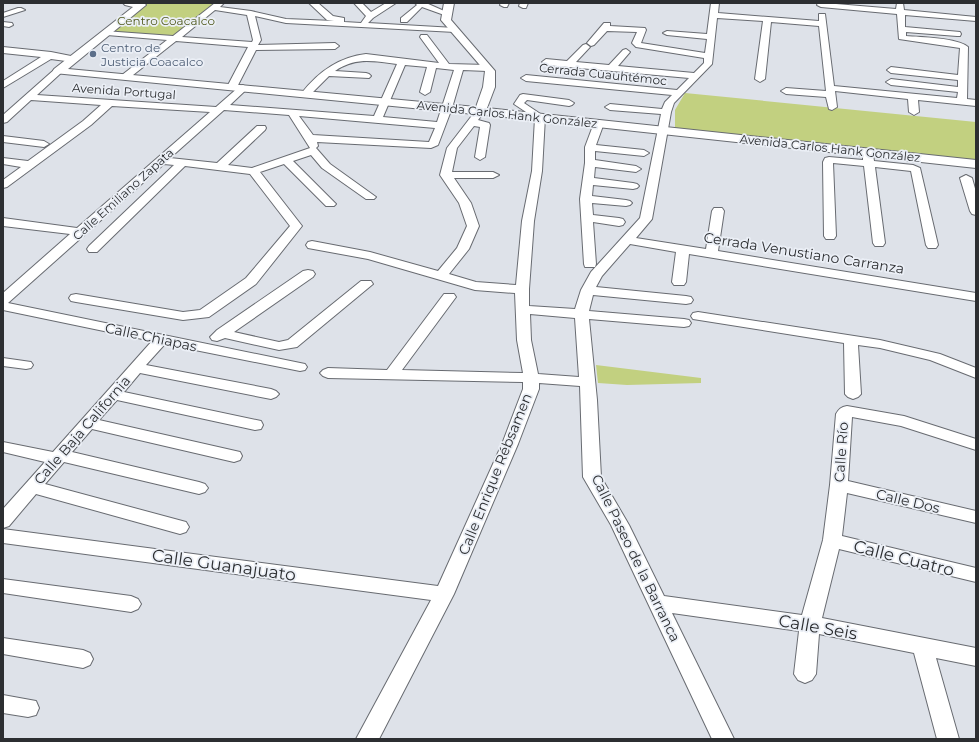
<svg xmlns="http://www.w3.org/2000/svg" width="979" height="742" font-family="Montserrat,sans-serif">
  <rect width="100%" height="100%" fill="#dee2e9"/>
  <path fill="#c2d080" d="M137,3H220L172,37L113,32Z
    M685,93L976,122V161L675,128V110Z
    M596,365L701,378V383L627,385L598,383Z"/>
  <g fill="none" stroke-linecap="round" stroke-linejoin="round">
    <defs>
      <path id="minor" d="M215,3H224L220,7L251,11L286,19L334,21L327,20L309,3H318L333,16L344,18V22L361,23L366,16L354,3H362L371,12L386,3H396L373,18L368,23L455,28L459,30L455,32L286,23L255,16L261,40L258,45L335,43L339,46L335,49L256,50L237,87L232,90L227,87L248,47L176,41L128,79H122L120,77L122,75L167,40L107,35H104L103,33L104,31L173,36ZM215,10L247,15L253,40L252,42L182,37Z
        M415,3H426L451,14L447,16L422,7L407,22H401V18L417,5Z
        M501,3H509L507,7H504L500,5Z
        M520,3H528L526,8H523L519,6Z
        M711,3H719L718,13L819,21V14H825L834,86L957,98L958,92L891,85L886,82L891,79L958,87V80L891,73L887,70L891,67L958,75L960,48L899,39L897,14L821,7L817,5L818,3H824L896,9L897,3H903L904,10L976,17V21L905,15V27L960,32L961,34L960,36H957L906,32V36C920,37 959,38 968,47L967,99L976,100V106L918,100L919,112L914,115L909,112L908,99L835,91L837,107L832,110L829,109L826,97L786,94L781,91L786,88L826,91L819,26L771,22L765,79L760,82L755,79L763,21L717,18L712,64L674,103L671,112L652,219L636,238L706,249L712,211L714,208H722L724,211L718,251L976,293V301L689,254L686,282L684,285H674L672,282L676,252L630,244L602,276L596,287L686,296L691,297L693,300L691,303L686,304L593,295L589,311L684,319L689,320L691,323L689,326L684,327L589,319L597,400L601,477L629,525L664,596L802,615L823,540L830,485L836,414C839,409 841,407 847,406L904,416L976,439V450L901,426L852,417L848,481L976,511V523L847,493L842,536L976,568V582L839,549L822,618L976,648V666L936,658L959,739H937L914,653L819,634L816,674L812,680L805,683L798,680L794,674L799,631L672,613L734,739H712L611,525L583,477L580,386L539,383V389L518,444L454,594L379,739H356L431,600L3,543V529L438,586L502,444L523,389V382L328,378L323,376L320,373L323,370L328,368L387,370L444,294H454L456,297L402,370L523,373L517,340L515,293L475,290L368,259L308,248L306,245L308,242L312,241L370,252L438,271L457,248L467,226L459,203L440,175L447,148L477,109L480,108L485,111L478,120L489,123L490,125L485,157L480,160L475,157L480,127L474,126L457,148L452,172H493L499,175L493,178H454L471,203L479,226L469,249L449,274L476,282L516,285L522,221L532,171L535,118L514,104L520,95L523,94L569,100L574,103L572,105L569,106L527,100L524,103L545,117L542,171L534,221L529,289V306L575,309L581,290L591,272L640,218L661,114L610,110L605,107L610,104L662,109L665,102L672,95L526,81L521,78L526,75L677,90L689,78L546,65L542,62L546,59L567,61L583,45L586,44L590,47L576,62L609,65L623,50L626,49L630,52L618,66L694,73L704,63V58L636,47L632,43L637,32L607,31L594,45L591,46L587,43L604,23H610V26L645,28L646,30L641,43L705,53L707,39L667,35L663,33L667,31L707,34ZM530,314L575,318L579,377L538,374L531,340Z
        M18,8H21L25,10L3,17V13Z
        M3,22L12,23L13,25L9,27L3,26Z
        M421,35H427L449,64L487,65L491,68L487,71L463,70L452,108L438,145L431,148L317,142L318,146L316,148L330,164L376,197L374,199H366L322,168L311,155L293,161L336,204L334,206H326L284,164L260,172L302,226L256,284L209,317L183,320L76,302L71,301L69,298L71,295L76,294L183,312L200,310L246,278L290,226L250,174L185,166L97,252H89L87,249L89,246L174,165L164,164L8,303L305,364L307,367L305,370L300,371L165,344L146,365L271,389L276,391L279,394L276,397L271,399L140,373L124,392L261,421L263,425L261,429L255,430L117,400L99,420L240,452L242,456L240,460L234,462L92,429L72,452L199,482L205,484L208,488L205,492L199,494L64,462L45,484L186,522L189,527L186,532L180,534L36,494L9,526L3,528V509L45,462L3,452V442L53,452L152,341L3,310V293L70,234L3,226V218L77,228L210,112L112,106L91,125L7,187L3,188V180L21,167L3,164V158L28,161L83,121L101,105L31,100L7,122L3,123V115L55,69L58,68L62,71L61,73L37,95L216,107L240,86L243,85L248,88L230,105L374,116L397,64C374,61 355,57 335,71L366,73L369,74L371,76L369,78L329,76L309,96H303L301,94C318,72 339,57 366,54L439,63L420,37ZM405,65L427,67L420,92L425,95L430,92L436,68L454,70L437,122L383,117ZM224,110L289,115L310,148L252,168L228,165L265,130L266,128L265,126H257L217,163L170,158ZM299,116L435,128L429,142L313,135Z
        M3,47L51,52L76,57L77,59L73,62L51,59L3,88V81L41,57L3,53Z
        M599,120L604,123L596,145L644,150L649,153L644,156L595,151V160L636,166L641,169L636,172L595,167L594,178L633,183L637,184L639,186L637,188L633,189L593,185L592,196L626,200L630,201L632,203L630,205L626,206L592,203L593,215L619,218L623,219L625,222L623,225L619,226L593,222L596,264L595,267H585L584,264L580,199L585,163V147L594,123Z
        M3,136L44,141L49,144L44,147L3,142Z
        M868,152L873,155L874,161L913,165L920,168L938,245L936,248H928L926,245L911,171L875,167L885,243L883,246H875L873,243L864,166L833,163L836,236L834,239H826L824,236L823,162L825,158L829,157L863,160V155Z
        M966,175L972,178L976,192V215L972,214L970,211L960,178Z
        M308,270L313,271L315,274L313,277L234,332L279,342L288,340L361,281H371L373,284L297,347L279,350L225,338L217,341L212,340L210,337L217,330L303,271Z
        M698,312L880,340L940,354L976,368V378L930,360L880,348L858,345L861,394L858,397L853,399L848,397L845,394L844,343L693,319L691,316L693,313Z
        M3,358L31,362L33,365L31,368L26,369L3,366Z
        M3,579L131,596L138,599L141,604L138,609L131,612L3,593Z
        M3,638L83,650L90,653L93,659L90,665L83,668L3,654Z
        M3,695L36,701L39,708L36,715L28,717L3,713Z"/>
      <path id="major" d="M123,3H144L146,5L68,69L476,107L483,87L485,71L441,20L444,3H454L451,20L495,71V87L487,108L976,160V168L514,118L54,73L53,71L54,69L133,7L125,5Z"/>
    </defs>
    <use href="#minor" stroke="#686b71" stroke-width="2"/>
    <use href="#major" stroke="#686b71" stroke-width="2"/>
    <use href="#minor" fill="#fff" fill-rule="evenodd"/>
    <use href="#major" fill="#fff" fill-rule="evenodd"/>
  </g>
  <circle fill="#5c6f8a" stroke="#ebeff6" stroke-width="1.5" cx="93" cy="54" r="4"/>
  <g text-anchor="middle" dominant-baseline="central" stroke-width="3.5" stroke-linejoin="round" paint-order="stroke">
    <g font-size="12" fill="#515a1d" stroke="#ebeff6">
      <text x="166" y="20">Centro Coacalco</text>
    </g>
    <g font-size="12" fill="#4e5e75" stroke="#ebeff6" text-anchor="start">
      <text x="101" y="47">Centro de<tspan x="101" dy="14">Justicia Coacalco</tspan></text>
    </g>
    <g font-size="12" fill="#2c2e31" stroke="#ebeff6">
      <text transform="translate(603 74) rotate(6)">Cerrada Cuauhtémoc</text>
      <text transform="translate(124 91) rotate(4)">Avenida Portugal</text>
      <text transform="translate(507 114) rotate(6)">Avenida Carlos Hank González</text>
      <text transform="translate(830 148) rotate(6)">Avenida Carlos Hank González</text>
      <text transform="translate(123 194) rotate(-42)">Calle Emiliano Zapata</text>
    </g>
    <g font-size="14" fill="#2c2e31" stroke="#ebeff6">
      <text transform="translate(804 253) rotate(9)">Cerrada Venustiano Carranza</text>
      <text transform="translate(151 337) rotate(12)">Calle Chiapas</text>
      <text transform="translate(82 430) rotate(-49)">Calle Baja California</text>
      <text transform="translate(841 452) rotate(-86)">Calle Río</text>
      <text transform="translate(495 474) rotate(-68)">Calle Enrique Rébsamen</text>
      <text transform="translate(908 501) rotate(13)">Calle Dos</text>
      <text transform="translate(636 558) rotate(64)">Calle Paseo de la Barranca</text>
    </g>
    <g font-size="17" fill="#2c2e31" stroke="#ebeff6">
      <text transform="translate(904 558) rotate(14)">Calle Cuatro</text>
      <text transform="translate(224 565) rotate(8)">Calle Guanajuato</text>
      <text transform="translate(818 627) rotate(10)">Calle Seis</text>
    </g>
  </g>
  <rect width="979" height="742" fill="none" stroke="#2c2e31" stroke-width="8"/>
</svg>
